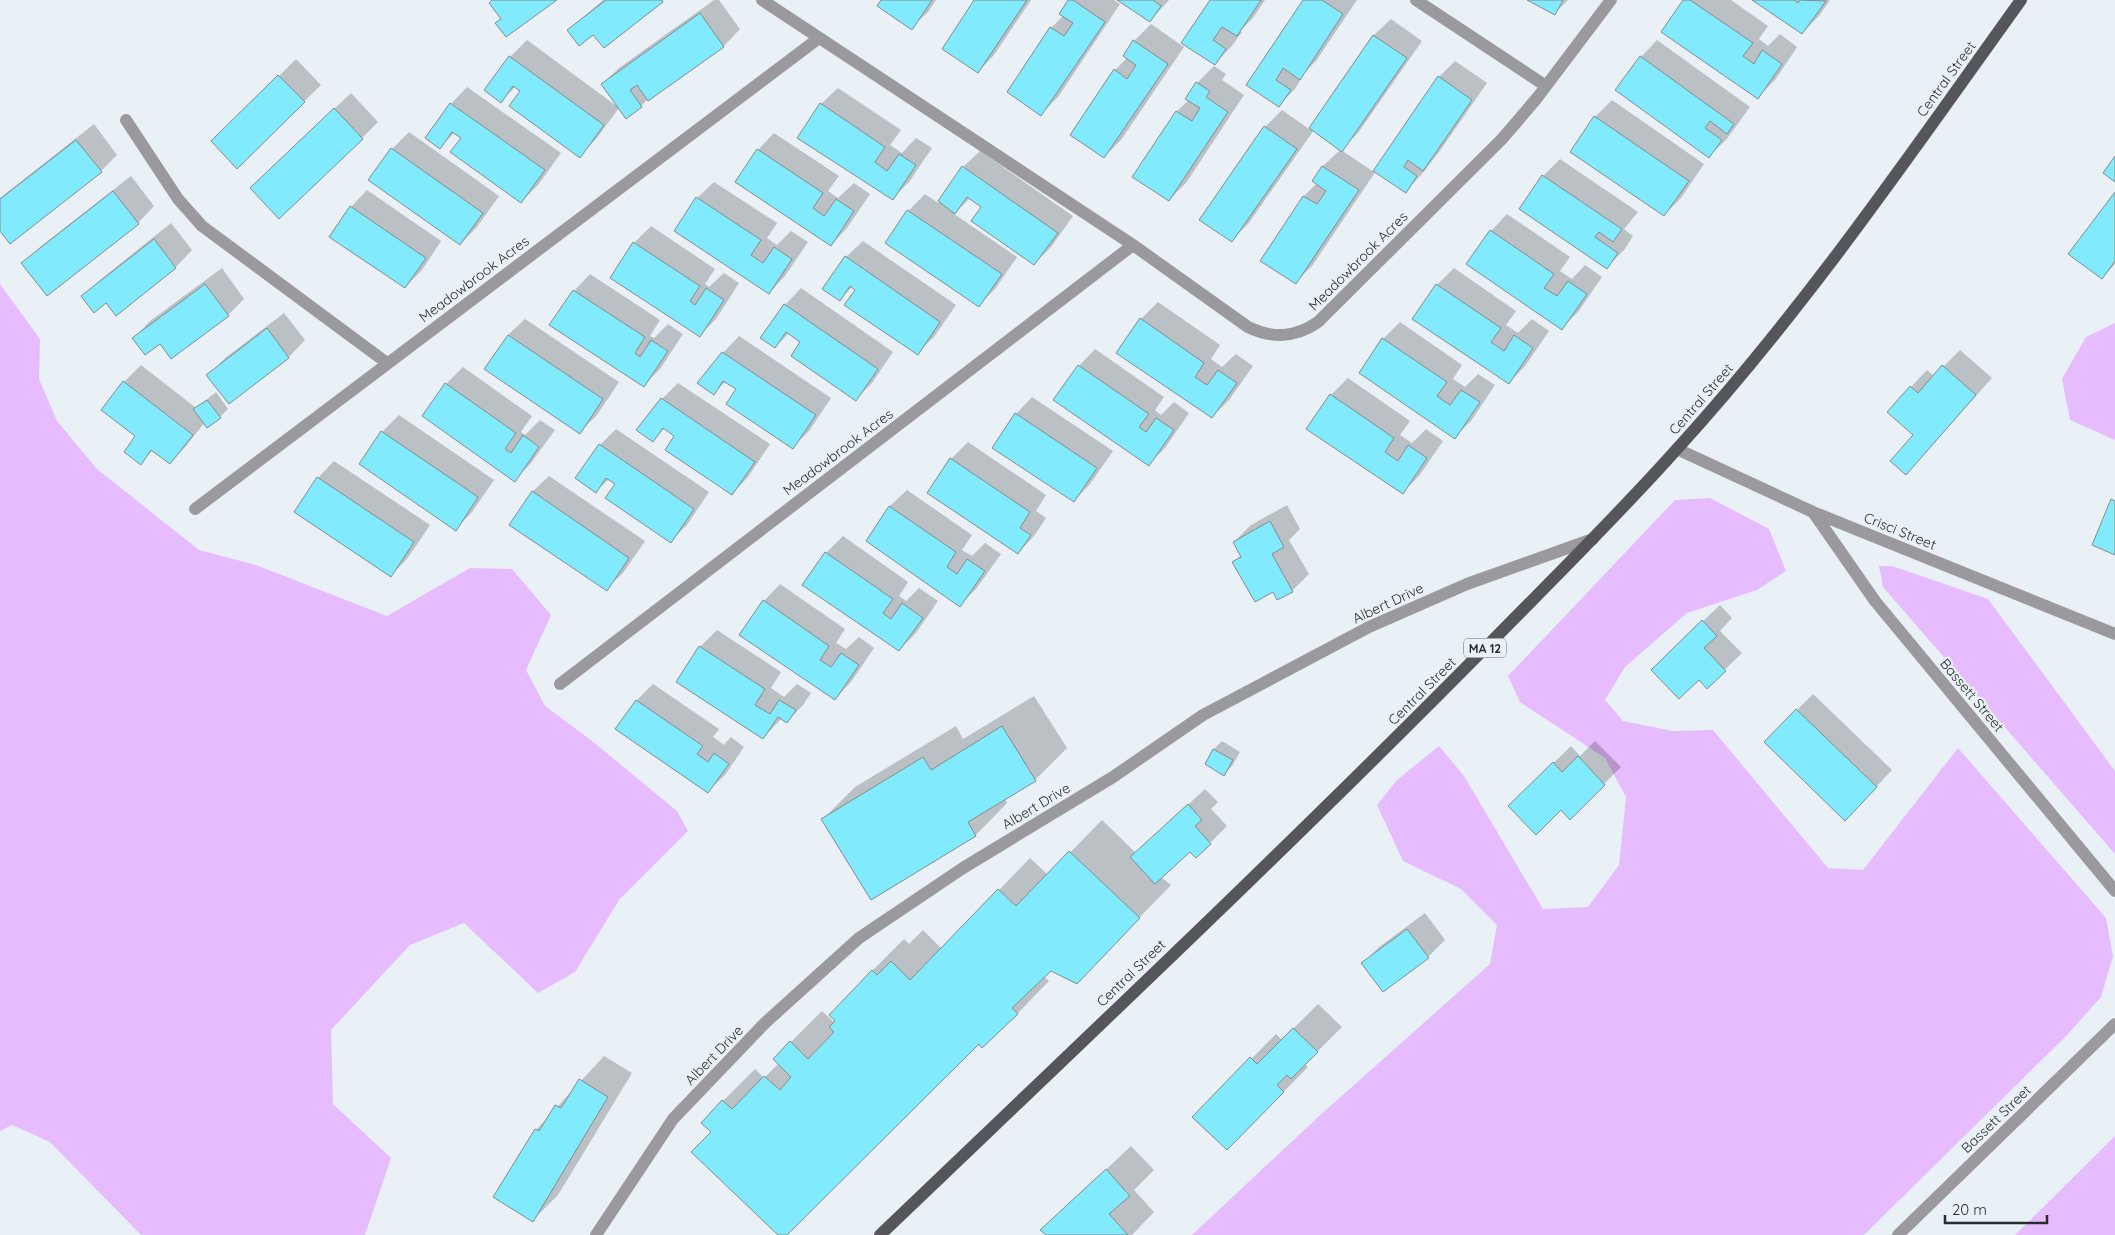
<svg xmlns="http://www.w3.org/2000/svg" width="2115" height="1235" font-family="Quicksand,sans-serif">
  <rect width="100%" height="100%" fill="#e9f0f6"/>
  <path fill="#e6bcff" d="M0,284L40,339L39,379L57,421L97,469L199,550L256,565L387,616L470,568L512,569L551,615L526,670L545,706L592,741L677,811L688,831L619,900L575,972L538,993L464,923L410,945L331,1030L333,1104L391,1158L365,1235H141L50,1142L12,1125L0,1131Z
    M2115,323V440L2070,420L2062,379L2086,337Z
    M1710,498L1769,529L1786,571L1757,590L1687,613L1625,667L1605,700L1623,721L1673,731L1713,730L1828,868L1863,870L1958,748L2106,918L2113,956L2101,997L2068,1034L1864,1235H1192L1317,1118L1490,964L1497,925L1461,889L1403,861L1377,805L1397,780L1439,746L1464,776L1543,909L1588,907L1619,865L1626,797L1605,758L1520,702L1508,676L1675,500Z
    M1879,566H1892L1988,599L2115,771V854L1883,587Z
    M2115,1136V1235H2015Z"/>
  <path fill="#0003" d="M603,0H663L568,30Z
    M714,0H719L740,29L724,46L648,99L641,106L619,108L596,139L580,156L515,87L501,101L510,57L527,40L618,107L602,84L619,68Z
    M883,0H936L928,12L911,28Z
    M976,0H1031L994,55L978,72Z
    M1070,0H1114L1120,4L1058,97L1041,114L1008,92L1051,28L1064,15Z
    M1119,0H1169L1150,21Z
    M1211,0H1265L1253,18L1240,31L1242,32L1231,47L1215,63L1183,42Z
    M1304,0H1357L1316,61L1305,72L1295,89L1279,105L1248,84Z
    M1529,0H1568L1554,14Z
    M1684,0H1731L1768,26L1759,39L1768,46L1780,34L1797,47L1775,80L1758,97Z
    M1754,0H1830L1819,16L1802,33Z
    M1391,19L1422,41L1358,133L1341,150L1374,172L1439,77L1455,61L1487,83L1439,152L1422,174L1406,191L1376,171L1312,266L1295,283L1261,260L1304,196L1317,183L1314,181L1323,166L1341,149L1314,130L1248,224L1231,241L1201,219L1265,127L1282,110L1309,129L1374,35Z
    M1151,24L1184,47L1121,140L1104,157L1115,70L1127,58L1134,41Z
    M1657,40L1750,107L1726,140L1709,156L1641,57Z
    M296,59L321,85L237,167L213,142Z
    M1214,66L1226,74L1222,80L1244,95L1186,183L1169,200L1134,177L1177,111L1189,100L1187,99L1197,83Z
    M467,87L561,153L538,185L521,202L462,137L455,132L440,147L451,104Z
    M838,88L901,130L890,145L902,153L916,138L932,148L909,182L892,199L821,104Z
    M351,93L378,122L362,138L268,172Z
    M1612,100L1704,164L1681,198L1664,215L1595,117Z
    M94,124L117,155L101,171L0,229V198Z
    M409,132L499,196L477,227L460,244L392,149Z
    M774,133L839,176L828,191L838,198L854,183L870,194L847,228L831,245L758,150Z
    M980,151L1073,216L1051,247L1034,264L983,207L970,198L954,214L1017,257L995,289L979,305L887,243L908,211L925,194L938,203L963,167Z
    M1560,159L1638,212L1624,229L1633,236L1624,250L1607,267L1521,209L1543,176Z
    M131,176L154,206L138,223L23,263L40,247Z
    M714,182L777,223L767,238L777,245L791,231L808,242L785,276L769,293L697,198Z
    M367,190L441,241L422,270L405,287L351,207Z
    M2115,194V264L2102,278Z
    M1507,214L1570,257L1560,271L1572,279L1585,265L1602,277L1578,312L1562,328L1468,264L1491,231Z
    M171,223L192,250L176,267L117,314L106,301L83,296L100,280Z
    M651,226L715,269L705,284L709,287L724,273L739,283L716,319L700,335L634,243Z
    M863,241L956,305L934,337L917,353L852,287L840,299L846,257Z
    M222,268L244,299L228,315L160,342L134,338L150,321Z
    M1454,268L1516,311L1506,325L1518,333L1532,319L1549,331L1525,366L1509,383L1414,319L1437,285Z
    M590,274L660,320L650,336L654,338L668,324L683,334L660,369L643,386L574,291Z
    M801,288L893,352L872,383L855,400L802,342L789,333L775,347L785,305Z
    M1158,302L1220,345L1211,359L1222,367L1236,354L1253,366L1229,400L1212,417L1141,319Z
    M284,313L305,340L289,357L229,403L208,376L224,359Z
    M525,319L619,382L597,415L580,432L508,335Z
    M1400,322L1462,365L1453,379L1465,387L1478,374L1495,385L1471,421L1455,437L1361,373L1383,339Z
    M739,336L831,398L809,431L793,447L737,389L726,381L714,393L699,383L723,353Z
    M1095,349L1164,397L1155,410L1161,415L1174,402L1189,413L1165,448L1149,464L1079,366Z
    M1960,350L1992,378L1906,474L1914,435L1911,387L1927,370L1934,376Z
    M141,365L196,408L216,392L228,409L220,417L205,422L186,446L170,463L153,450L140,463L137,436L124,382Z
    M463,367L532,416L521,432L525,435L540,420L555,430L531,463L515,480L423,416L446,384Z
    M1348,378L1410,421L1400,435L1412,443L1426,429L1443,441L1419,476L1402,493L1308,428L1331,395Z
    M678,383L770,444L748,477L732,494L676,435L665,428L653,440L662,399Z
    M1032,397L1113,451L1090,484L1074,501L1016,414Z
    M399,415L494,480L472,512L456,529L360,464L382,432Z
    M616,429L709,492L687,525L671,541L616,484L609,479L596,491L600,445Z
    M968,442L1046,495L1036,511L1046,518L1034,536L1018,553L951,459Z
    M334,461L430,525L407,559L391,575L318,478Z
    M549,476L645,541L623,573L606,589L532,492Z
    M907,490L972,535L962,550L972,556L985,543L1001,554L976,589L960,605L867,540L890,506Z
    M1287,505L1300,529L1289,540L1309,574L1292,591L1273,590L1234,562L1241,555L1234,542L1251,525Z
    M843,536L908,582L899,596L906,601L919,588L938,601L916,633L899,650L826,553Z
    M780,584L845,629L836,643L846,649L859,637L874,648L851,682L835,699L764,601Z
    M1720,605L1732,618L1720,631L1742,653L1707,687L1669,653Z
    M717,630L781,672L771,688L784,697L797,684L811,693L803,705L787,722L782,718L763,738L677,681L700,647Z
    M653,684L719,729L713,737L724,745L731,737L744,747L725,775L708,791L636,701Z
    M1813,694L1892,770L1861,803L1797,710Z
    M1034,696L1067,748L1035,780L1005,799L1007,803L976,835L872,899L823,819L855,787L956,726L963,739Z
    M1222,741L1240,752L1232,766L1224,774L1207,763L1214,749Z
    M1595,741L1621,767L1570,818L1561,809L1509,806L1571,746L1580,756Z
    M1205,789L1218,802L1211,809L1227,826L1196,857L1190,851L1161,877L1171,885L1108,950L1051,969L1044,976L1049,981L1018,1013L983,1046L979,1042L786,1235H779L712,1132L703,1123L723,1101L755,1069L764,1078L779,1063L791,1042L822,1011L835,1023L872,971L904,939L909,944L923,930L942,949L1030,858L1048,875L1102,820L1136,853Z
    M1425,913L1445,940L1428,957L1383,990L1363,963L1379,947Z
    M1318,1004L1342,1027L1305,1064L1308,1067L1227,1149L1194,1117L1276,1034L1282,1040Z
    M604,1056L632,1073L558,1195L533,1220L536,1130Z
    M1131,1146L1154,1170L1134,1190L1154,1212L1132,1235H1048L1042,1230Z"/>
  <path fill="#82eafd" stroke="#838c8e" d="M492,0H557L506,37L495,23L501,19L489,3Z
    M606,0H662L663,2L604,48L593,35L579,46L567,30Z
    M881,0H932L912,30L877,6Z
    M974,0H1027L978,73L942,49Z
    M1068,0H1073L1105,22L1041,116L1007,92L1050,27L1064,36L1073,23L1059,14Z
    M1117,0H1153L1161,6L1150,22Z
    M1210,0H1261L1237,36L1222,27L1213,40L1226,49L1215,65L1181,43Z
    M1303,0H1322L1343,14L1300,80L1283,68L1276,80L1291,90L1279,107L1246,85Z
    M1527,0H1563L1555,15Z
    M1683,0H1690L1753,43L1743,56L1754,64L1762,50L1782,64L1758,99L1661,32Z
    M1752,0H1794L1798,3L1800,0L1826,1L1802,34Z
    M700,13L724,47L648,101L637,85L630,90L642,107L626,119L601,84Z
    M1373,35L1407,58L1342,152L1309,128Z
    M1133,40L1168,64L1104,158L1070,135L1114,69L1127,79L1136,65L1123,56Z
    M509,56L604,125L580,158L509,106L520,91L513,86L501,103L484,90Z
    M1640,56L1734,124L1727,134L1710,121L1705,128L1722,140L1709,158L1615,90Z
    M278,75L305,102L237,169L211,141Z
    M1438,76L1472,100L1423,171L1408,160L1404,167L1417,176L1406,193L1373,171Z
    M1196,82L1210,91L1206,97L1228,112L1169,201L1132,177L1176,111L1192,121L1200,108L1185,99Z
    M450,103L545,170L521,203L450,152L461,138L452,132L440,149L425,138Z
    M820,103L885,147L875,162L887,171L899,154L916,165L893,200L797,138Z
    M334,108L363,139L279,219L250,188Z
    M1594,116L1689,181L1664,216L1570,152Z
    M1264,126L1297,149L1232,242L1199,220Z
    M76,140L102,172L10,244L0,231V199Z
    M391,148L483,213L460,245L368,180Z
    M757,149L823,193L813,208L824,216L836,199L854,211L831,246L735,182Z
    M2115,156V182L2103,173Z
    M962,166L1058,233L1034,265L971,221L981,207L967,197L955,214L938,201Z
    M1322,166L1359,190L1296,284L1260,261L1303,196L1317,204L1326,191L1312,181Z
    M1542,175L1622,229L1613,242L1599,232L1595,237L1618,253L1607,269L1519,209Z
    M113,191L139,224L47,296L21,263Z
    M2115,192V261L2102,279L2068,254Z
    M696,197L761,240L751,255L763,263L774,247L792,259L769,294L674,231Z
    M350,206L426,258L405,288L329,237Z
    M907,210L1002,274L979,307L885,243Z
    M1490,230L1554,274L1544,288L1557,296L1568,281L1587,294L1562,330L1466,264Z
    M154,239L176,268L116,316L106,303L94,313L81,296Z
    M633,242L700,286L690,301L695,305L706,288L724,300L700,337L610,278Z
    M845,256L940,322L918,355L844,305L855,290L850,286L840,301L822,289Z
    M205,284L229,316L171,359L160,344L145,355L132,338Z
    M1436,284L1501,328L1491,342L1504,351L1514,335L1533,348L1509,384L1412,319Z
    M573,290L645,337L635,353L640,357L651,340L668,351L644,387L549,325Z
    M784,304L878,369L856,401L791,356L800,342L786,332L775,348L760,338Z
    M1140,318L1204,363L1195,377L1207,385L1218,370L1237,383L1212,418L1116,353Z
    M267,328L289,358L229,404L206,375Z
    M508,335L603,399L580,434L484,369Z
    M1382,338L1447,382L1437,396L1450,405L1461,390L1480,402L1455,439L1359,373Z
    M722,352L816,415L793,449L726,404L736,389L723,381L714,395L697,383Z
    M1078,365L1149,414L1139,427L1146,432L1156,418L1174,430L1149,466L1053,400Z
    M1942,365L1976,395L1906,475L1890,461L1913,435L1887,412L1910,386L1918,393Z
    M123,381L193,435L170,464L151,450L141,465L124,452L135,436L101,410Z
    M445,383L516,433L505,449L511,453L523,435L539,447L515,482L422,416Z
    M1330,394L1394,438L1385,452L1398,461L1408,445L1427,458L1403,494L1306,429Z
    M661,398L755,462L732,495L665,450L674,436L663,428L653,442L636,430Z
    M207,400L221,418L207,428L193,409Z
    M1015,413L1097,468L1074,502L992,448Z
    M381,431L478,497L456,531L359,464Z
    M599,444L694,509L671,543L605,498L615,484L606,478L596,493L575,478Z
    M950,458L1030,512L1020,528L1031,535L1018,554L927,493Z
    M317,477L414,542L391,577L294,512Z
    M532,491L629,558L607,591L509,525Z
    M2111,499L2115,501V555L2092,545Z
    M889,506L956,552L947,567L957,574L967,559L985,571L960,607L866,541Z
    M1270,521L1284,547L1272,554L1293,592L1277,600L1273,592L1255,602L1232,562L1241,557L1233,542Z
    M825,552L893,599L883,613L891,619L902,603L923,618L899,651L802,585Z
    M763,600L829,646L820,660L831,667L841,653L859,665L835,700L739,635Z
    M1702,620L1717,636L1704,648L1726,671L1707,689L1699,680L1679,699L1651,670Z
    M699,646L765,689L755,705L770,714L779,700L796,710L787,723L778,717L763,739L676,682Z
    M636,700L703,746L697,754L708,762L714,753L729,764L708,793L615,729Z
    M1796,709L1877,787L1845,821L1764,742Z
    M1002,726L1036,781L968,822L976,836L871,900L821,819L923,757L931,770Z
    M1213,749L1233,760L1224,776L1205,764Z
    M1578,756L1605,785L1570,820L1561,810L1536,835L1508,806L1553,762L1562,772Z
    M1188,804L1202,820L1195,826L1211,844L1196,858L1190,852L1155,884L1130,857Z
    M1069,851L1140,918L1077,984L1051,971L1012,1008L1018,1014L982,1048L979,1044L787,1235H778L691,1152L711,1132L701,1123L722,1100L732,1109L764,1076L780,1090L791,1077L773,1059L790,1041L808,1059L834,1032L829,1027L835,1021L829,1015L872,970L877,975L891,961L910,980L998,889L1016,906Z
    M1407,929L1429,958L1383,992L1361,963Z
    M1293,1028L1318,1052L1291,1079L1287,1075L1277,1085L1284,1092L1227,1150L1192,1117L1250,1057L1257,1064Z
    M579,1079L608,1097L533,1222L493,1197L535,1129L539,1131L555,1105L561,1108Z
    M1106,1169L1130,1196L1109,1214L1128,1235H1046L1040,1230Z"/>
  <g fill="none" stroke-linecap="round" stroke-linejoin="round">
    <path stroke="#9a9a9e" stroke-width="12" d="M762,0L1133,245L1248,327C1273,339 1295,338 1318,322L1502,139L1537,98L1611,0
      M1416,0L1546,86
      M126,120L178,199L202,226L387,363
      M1677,449L1813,512L2115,634
      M195,509L819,38
      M1813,512L1875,601L2115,891
      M560,684L1133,245
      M596,1235L673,1119L765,1023L859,938L963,868L1113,777L1203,715L1369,627L1467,584L1593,539
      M1898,1235L2115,1024"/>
    <path stroke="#55565b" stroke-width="12" d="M880,1235C1086,1038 1294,842 1494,639C1555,577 1618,515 1676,450C1804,310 1911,153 2021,0"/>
  </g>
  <g text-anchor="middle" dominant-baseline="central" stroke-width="4.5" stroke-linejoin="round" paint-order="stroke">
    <rect fill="#e9f0f6" stroke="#63676a" stroke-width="1" x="1464" y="638.5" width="42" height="19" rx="4"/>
    <g font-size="12" font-weight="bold" fill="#292c2e">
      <text x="1485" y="648">MA 12</text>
    </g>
    <g font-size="14" fill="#292c2e" stroke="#e9f0f6">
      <text transform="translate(1946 79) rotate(-54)">Central Street</text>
      <text transform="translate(1358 261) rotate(-45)">Meadowbrook Acres</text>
      <text transform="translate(474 279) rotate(-37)">Meadowbrook Acres</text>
      <text transform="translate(1701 399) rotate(-49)">Central Street</text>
      <text transform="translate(838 452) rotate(-37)">Meadowbrook Acres</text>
      <text transform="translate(1900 531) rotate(22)">Crisci Street</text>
      <text transform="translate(1388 603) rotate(-25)">Albert Drive</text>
      <text transform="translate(1422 691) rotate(-45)">Central Street</text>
      <text transform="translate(1972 695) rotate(50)">Bassett Street</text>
      <text transform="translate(1036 806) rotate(-31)">Albert Drive</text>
      <text transform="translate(1131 973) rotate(-44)">Central Street</text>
      <text transform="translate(714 1055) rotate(-46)">Albert Drive</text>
      <text transform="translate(1996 1119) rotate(-44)">Bassett Street</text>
    </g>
  </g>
  <path d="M1945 1215v8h102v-8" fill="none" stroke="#292c2e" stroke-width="2.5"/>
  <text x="1952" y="1215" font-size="15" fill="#292c2e" stroke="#e9f0f6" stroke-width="4" paint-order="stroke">20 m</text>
</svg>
